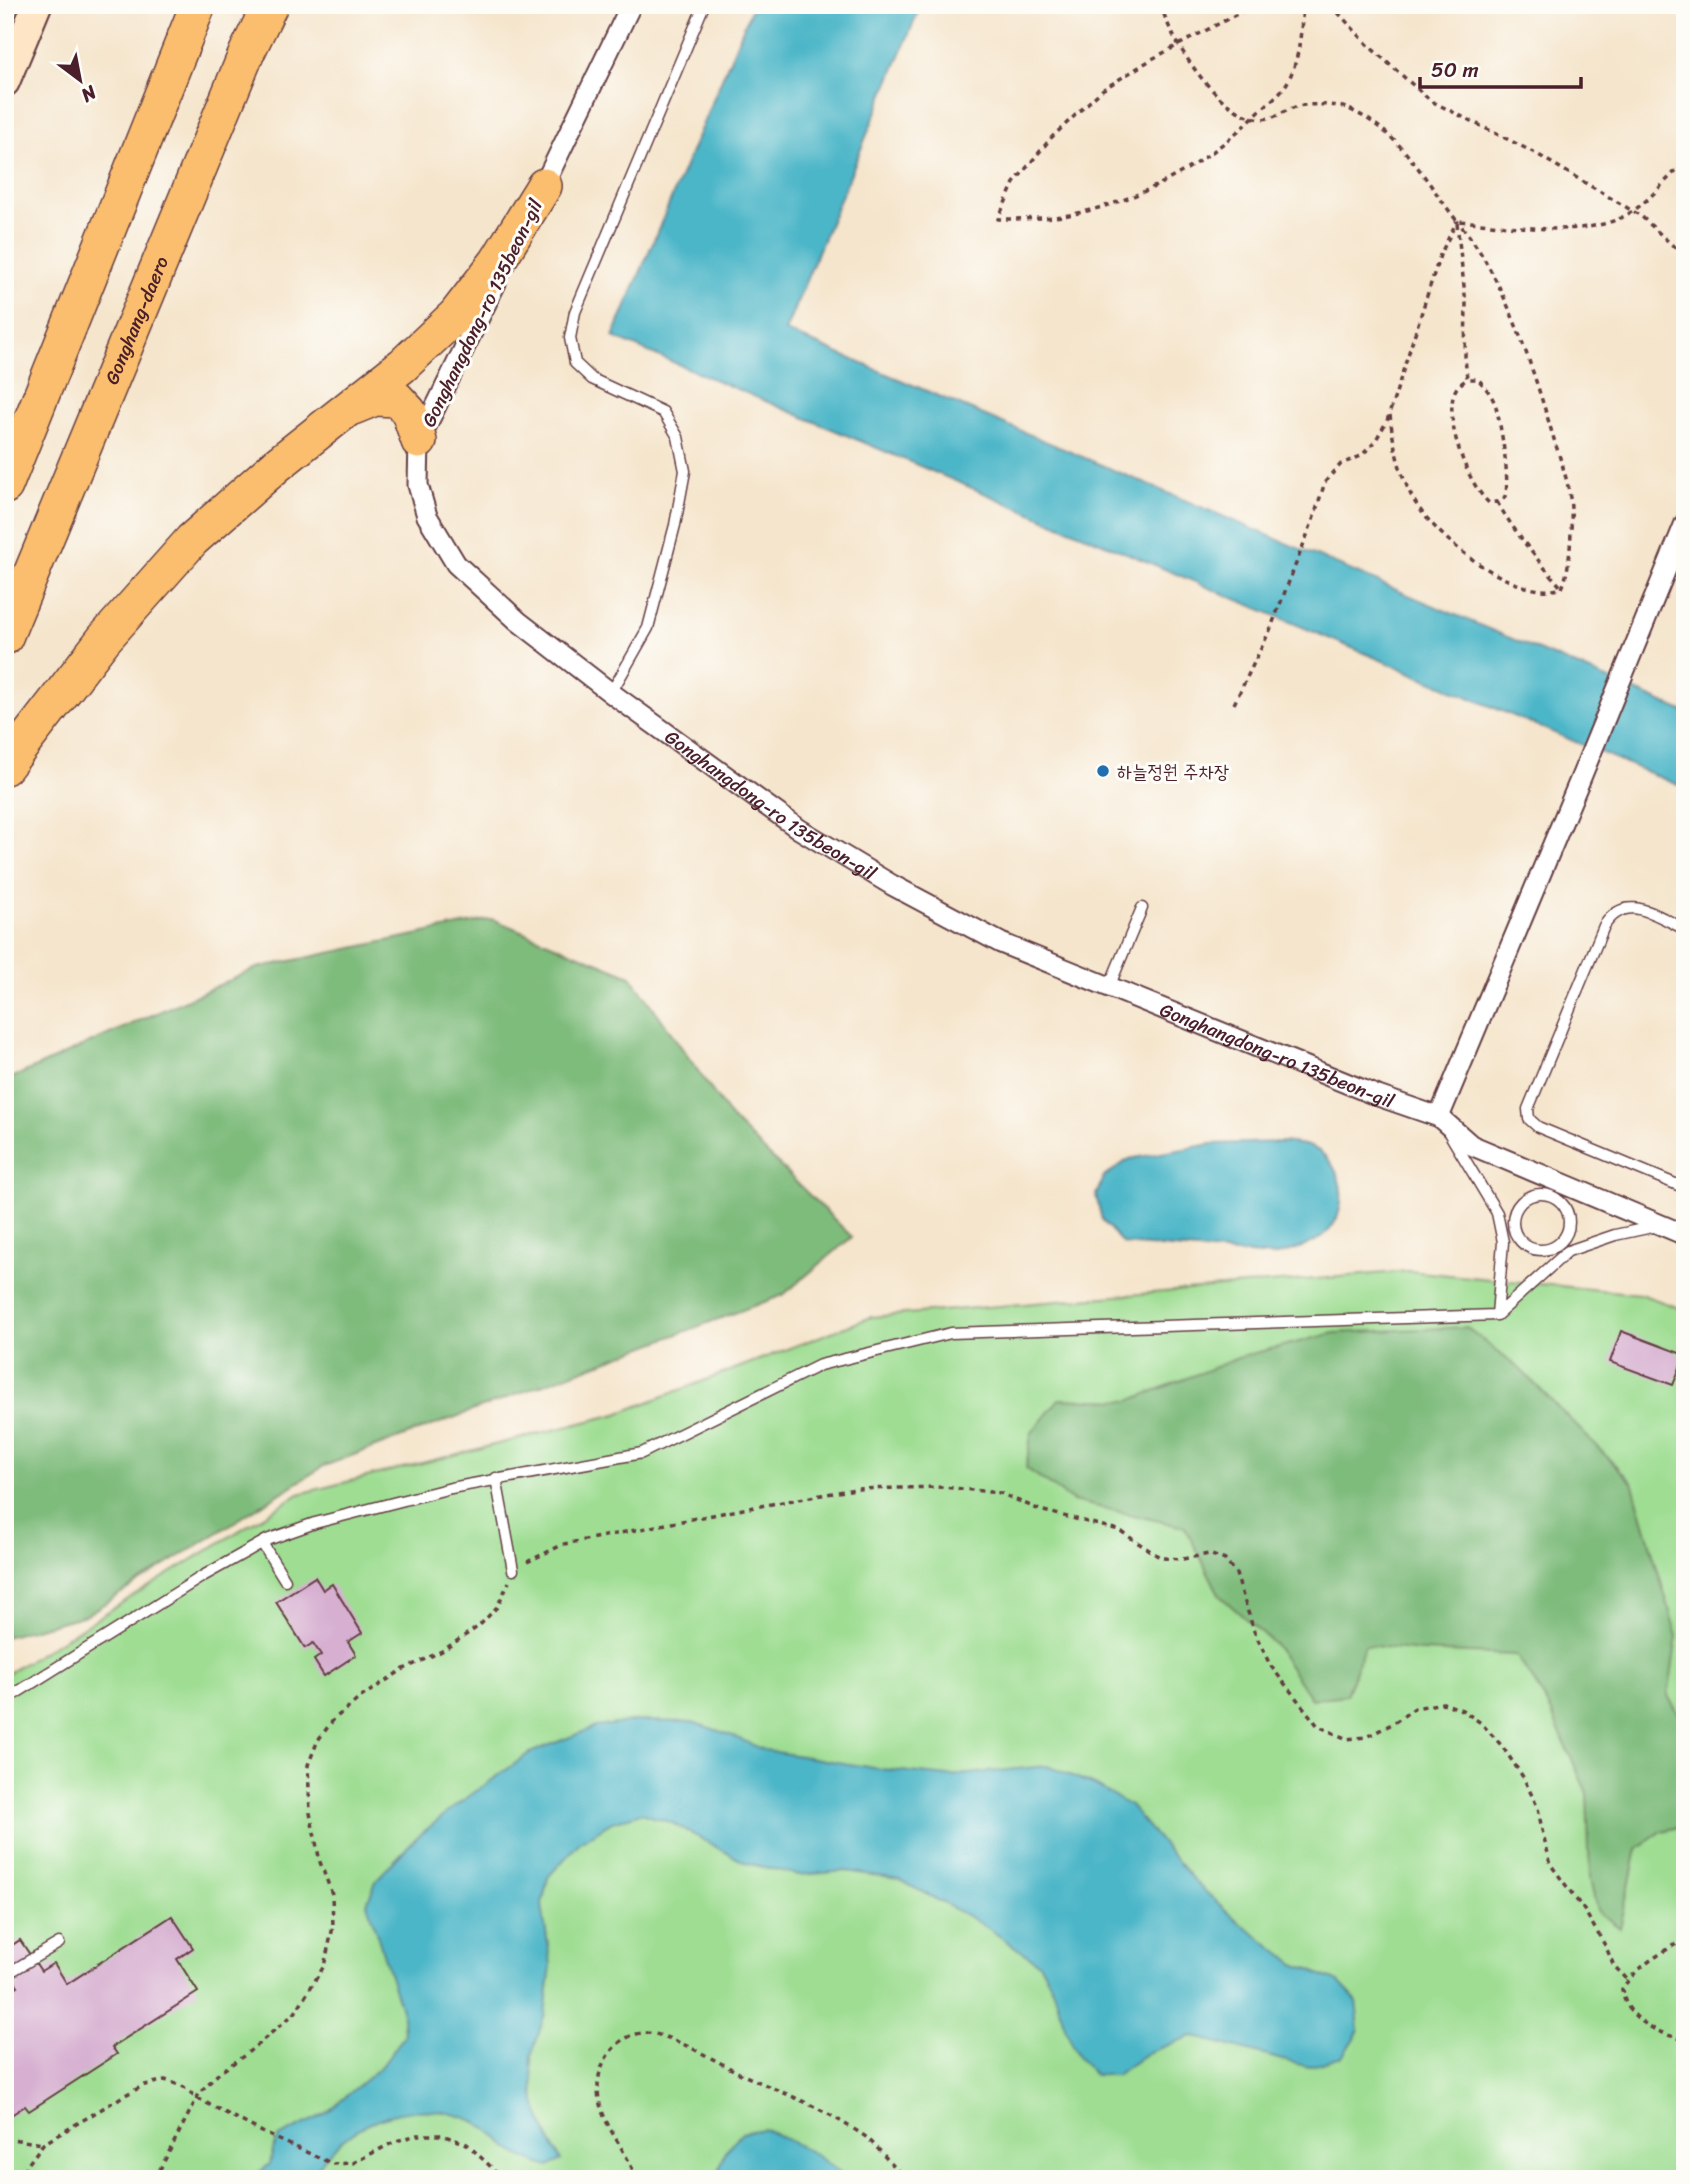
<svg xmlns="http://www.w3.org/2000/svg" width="1690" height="2184" font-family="Sriracha,'Poor Story',sans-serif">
  <rect width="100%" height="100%" fill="#fdfcf7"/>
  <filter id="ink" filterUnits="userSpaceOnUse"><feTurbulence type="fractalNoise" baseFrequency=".0143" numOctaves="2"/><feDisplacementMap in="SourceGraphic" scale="14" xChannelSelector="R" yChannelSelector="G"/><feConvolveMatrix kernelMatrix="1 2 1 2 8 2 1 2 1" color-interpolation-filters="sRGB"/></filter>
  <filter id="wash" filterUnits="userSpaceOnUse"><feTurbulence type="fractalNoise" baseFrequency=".00686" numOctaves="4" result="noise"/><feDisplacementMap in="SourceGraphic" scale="28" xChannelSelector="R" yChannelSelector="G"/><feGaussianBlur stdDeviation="1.57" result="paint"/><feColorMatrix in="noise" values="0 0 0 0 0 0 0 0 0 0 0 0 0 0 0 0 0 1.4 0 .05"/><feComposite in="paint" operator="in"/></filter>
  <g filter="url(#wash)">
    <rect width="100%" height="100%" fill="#f5e5cc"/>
    <path fill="#9edd92" stroke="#747e5e" stroke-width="2" d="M1409,1271L1640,1294L1685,1310V2179H5V1675L299,1494L617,1414L871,1317Z"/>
    <path fill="#7ebc7c" stroke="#646e54" stroke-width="2" d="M492,919L631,976L732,1119L852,1237L783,1295L324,1466L86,1615L5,1637V1081L257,968Z
      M1466,1327L1521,1370L1632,1482L1677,1636L1668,1697L1685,1723V1826L1662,1831L1637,1849L1620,1928L1597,1911L1590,1879L1587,1793L1547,1703L1516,1655L1421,1651L1365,1645L1346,1695L1311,1699L1275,1645L1220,1596L1185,1527L1073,1501L1026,1468L1031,1434L1059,1399L1129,1401L1243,1356L1334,1333Z"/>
    <path fill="#4bb6c8" stroke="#4a6a7a" stroke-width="2" d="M753,5H921L785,331L1685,712V788L613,337Z
      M1281,1142C1290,1143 1300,1143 1308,1146C1344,1157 1353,1212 1324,1235C1311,1246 1290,1251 1274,1256L1123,1244L1102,1220L1096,1195L1104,1177L1129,1159L1211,1144Z
      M638,1721L692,1722L731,1735L764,1750L880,1769L949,1776L1047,1766L1095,1785L1130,1806L1195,1882L1240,1923L1295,1964L1339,1982L1356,2000L1359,2030L1342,2057L1309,2067L1192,2036L1147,2053L1116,2075H1095L1079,2058L1066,2030L1054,1991L1040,1964L979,1922L898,1879L846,1871L799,1875L746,1863L672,1823L641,1813L612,1822L580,1842L548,1877L542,1905L551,1965L545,2014L531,2057L535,2101L548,2136L561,2160L549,2167C535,2163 522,2158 510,2149C502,2143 495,2134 486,2128C427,2090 342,2117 311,2179H250L270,2164L273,2150L279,2137L325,2114L382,2066L404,2036L403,2016L367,1903L377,1879L415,1839L454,1807L530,1753L595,1727Z
      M763,2129C794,2142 821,2155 846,2179H716L726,2151L741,2133Z"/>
    <g id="blocks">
      <path fill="#d7b0d1" d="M1621,1331L1685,1355L1673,1385L1610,1362Z
        M315,1577L323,1590L332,1584L362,1633L348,1642L356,1655L324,1676L314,1660L321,1655L313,1643L305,1648L276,1602Z
        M172,1916L193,1948L177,1959L198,1992L112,2047L117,2054L29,2111L25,2106L5,2119V1994L18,1986L5,1967V1950L20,1940L41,1971L54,1963L67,1984Z"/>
    </g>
  </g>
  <g filter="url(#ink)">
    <use href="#blocks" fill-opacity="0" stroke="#643d43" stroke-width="2"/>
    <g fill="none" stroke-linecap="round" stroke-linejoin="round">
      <defs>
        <path id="lane" d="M611,693L648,628L675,525L685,471L678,437L663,412L592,379L575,363L570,338L575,312L704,5
          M1685,929C1656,916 1626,891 1604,926L1528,1109L1529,1119L1538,1127L1685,1188
          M1109,987L1142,908
          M1449,1133L1497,1213L1503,1242L1497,1315
          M1513 1222a28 28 0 1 1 56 0a28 28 0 1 1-56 0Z
          M496,1478L513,1570
          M262,1543L285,1580
          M5,1700L203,1576L267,1540L315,1523L451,1488L642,1453L820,1365L951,1333L1497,1315L1568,1251L1615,1235L1657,1226
          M5,1975L59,1943"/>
        <g id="street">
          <path d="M540,193L631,5"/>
          <path id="s1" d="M496,283L419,441L418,485L427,516L456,564L518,621L611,693L799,829L892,885L1001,943L1378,1096L1439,1117L1471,1145L1685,1235"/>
          <path d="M1439,1117L1582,775L1685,523"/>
        </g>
        <path id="secondary" d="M5,82L37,5"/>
        <g id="highway">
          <path d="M353,407L375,398L397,399L409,412L419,441"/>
          <path d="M5,486L198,5"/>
          <path id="s2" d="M5,637L247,52L270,5"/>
          <path d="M5,767L104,639L192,540L278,464L403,365L456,315L497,262L544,186"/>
        </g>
      </defs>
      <use href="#lane" stroke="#643d43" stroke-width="13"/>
      <use href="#street" stroke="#643d43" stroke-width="23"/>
      <use href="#secondary" stroke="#643d43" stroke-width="32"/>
      <use href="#highway" stroke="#643d43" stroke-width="38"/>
      <path stroke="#643d43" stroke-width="3.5" stroke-dasharray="5 5" stroke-linecap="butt" d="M1161,5C1170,41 1225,127 1269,118C1279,116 1288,109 1298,106C1307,104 1338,104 1346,108C1400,130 1423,178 1457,221C1508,224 1588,242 1633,211C1652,198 1668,177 1685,162
        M1254,5L1152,59L1102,90L1051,138L1014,183L998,219C1026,219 1055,219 1083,212C1147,197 1207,163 1253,117C1263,107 1280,95 1287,83C1300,59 1301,32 1303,5
        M1331,5L1370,47L1431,101L1535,153L1641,216L1685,257
        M1457,223L1466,304L1465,357L1467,379H1478C1485,387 1493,396 1496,407C1500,421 1512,487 1504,498C1500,502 1495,502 1489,503C1467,483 1443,419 1455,391C1457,386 1463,382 1467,379
        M1390,415C1393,442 1398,468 1410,493C1428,533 1516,604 1562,588C1570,571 1572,529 1571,509C1570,484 1560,459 1553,436C1533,369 1503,272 1457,221
        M1497,502C1516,534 1538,561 1562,588
        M1234,704L1270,630L1313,520L1325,482L1341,464L1361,456L1374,443L1387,421L1440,255L1457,221
        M527,1562L564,1544L738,1510L855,1489L944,1487L1000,1493L1040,1510L1119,1530L1161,1558L1183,1559L1209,1554L1225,1560L1236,1574L1254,1631L1270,1665L1318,1726L1347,1739L1366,1737L1392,1724L1415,1708L1443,1703L1462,1710L1481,1723L1502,1746L1523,1777L1538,1808L1542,1830L1551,1865L1584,1910L1606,1947L1614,1966L1628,1980
        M1685,1939C1661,1953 1637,1966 1622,1989C1625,2019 1659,2034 1685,2040
        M5,2138L43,2144
        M17,2179L43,2144L125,2095L145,2085L165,2080L184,2087L197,2098L266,2134L333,2164L353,2163L396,2141L417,2135H442L467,2144L490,2166L501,2179
        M155,2179L200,2092L219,2073L245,2055L295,2013L324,1966L333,1927L332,1894L320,1862L310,1813L308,1765L318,1740L334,1719L361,1697L402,1670L442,1651L479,1626L497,1607L509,1582
        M636,2179C626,2146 597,2122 598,2086C598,2061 619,2032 647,2033C668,2033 718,2062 739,2073C775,2090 811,2102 845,2124C852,2128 861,2133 867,2138C883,2152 891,2167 909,2179"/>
      <use href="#lane" stroke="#fff" stroke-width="10"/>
      <use href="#street" stroke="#fff" stroke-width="19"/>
      <use href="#secondary" stroke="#fde5c5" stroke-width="28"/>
      <use href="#highway" stroke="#fabe6e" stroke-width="35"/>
    </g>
  </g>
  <circle fill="#1f6fb2" stroke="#fdfcf7" stroke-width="2.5" cx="1103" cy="771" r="7"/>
  <g text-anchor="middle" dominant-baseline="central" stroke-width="6" stroke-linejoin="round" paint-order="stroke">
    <g font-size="19" fill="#4a1f2b" stroke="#fdfcf7">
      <text transform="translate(482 313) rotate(-64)">Gonghangdong-ro 135beon-gil</text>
      <text stroke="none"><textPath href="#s2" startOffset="343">Gonghang-daero</textPath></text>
      <text stroke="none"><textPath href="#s1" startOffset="705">Gonghangdong-ro 135beon-gil</textPath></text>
      <text stroke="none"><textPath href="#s1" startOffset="1272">Gonghangdong-ro 135beon-gil</textPath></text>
    </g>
    <g font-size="19" fill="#4a1f2b" stroke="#fdfcf7" text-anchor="start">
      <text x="1117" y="771">하늘정원 주차장</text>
    </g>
  </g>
  <rect width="1690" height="2184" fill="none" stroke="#fdfcf7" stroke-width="28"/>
  <g transform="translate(80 80) rotate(148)" stroke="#fdfcf7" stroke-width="5" paint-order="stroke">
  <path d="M0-5L12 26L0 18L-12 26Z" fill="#4a1f2b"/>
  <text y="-10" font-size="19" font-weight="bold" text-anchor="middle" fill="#4a1f2b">N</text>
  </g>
  <path d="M1420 77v10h161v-10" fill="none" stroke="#4a1f2b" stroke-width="3.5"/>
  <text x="1431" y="77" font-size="21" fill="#4a1f2b" stroke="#fdfcf7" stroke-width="5" paint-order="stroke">50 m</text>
</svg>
